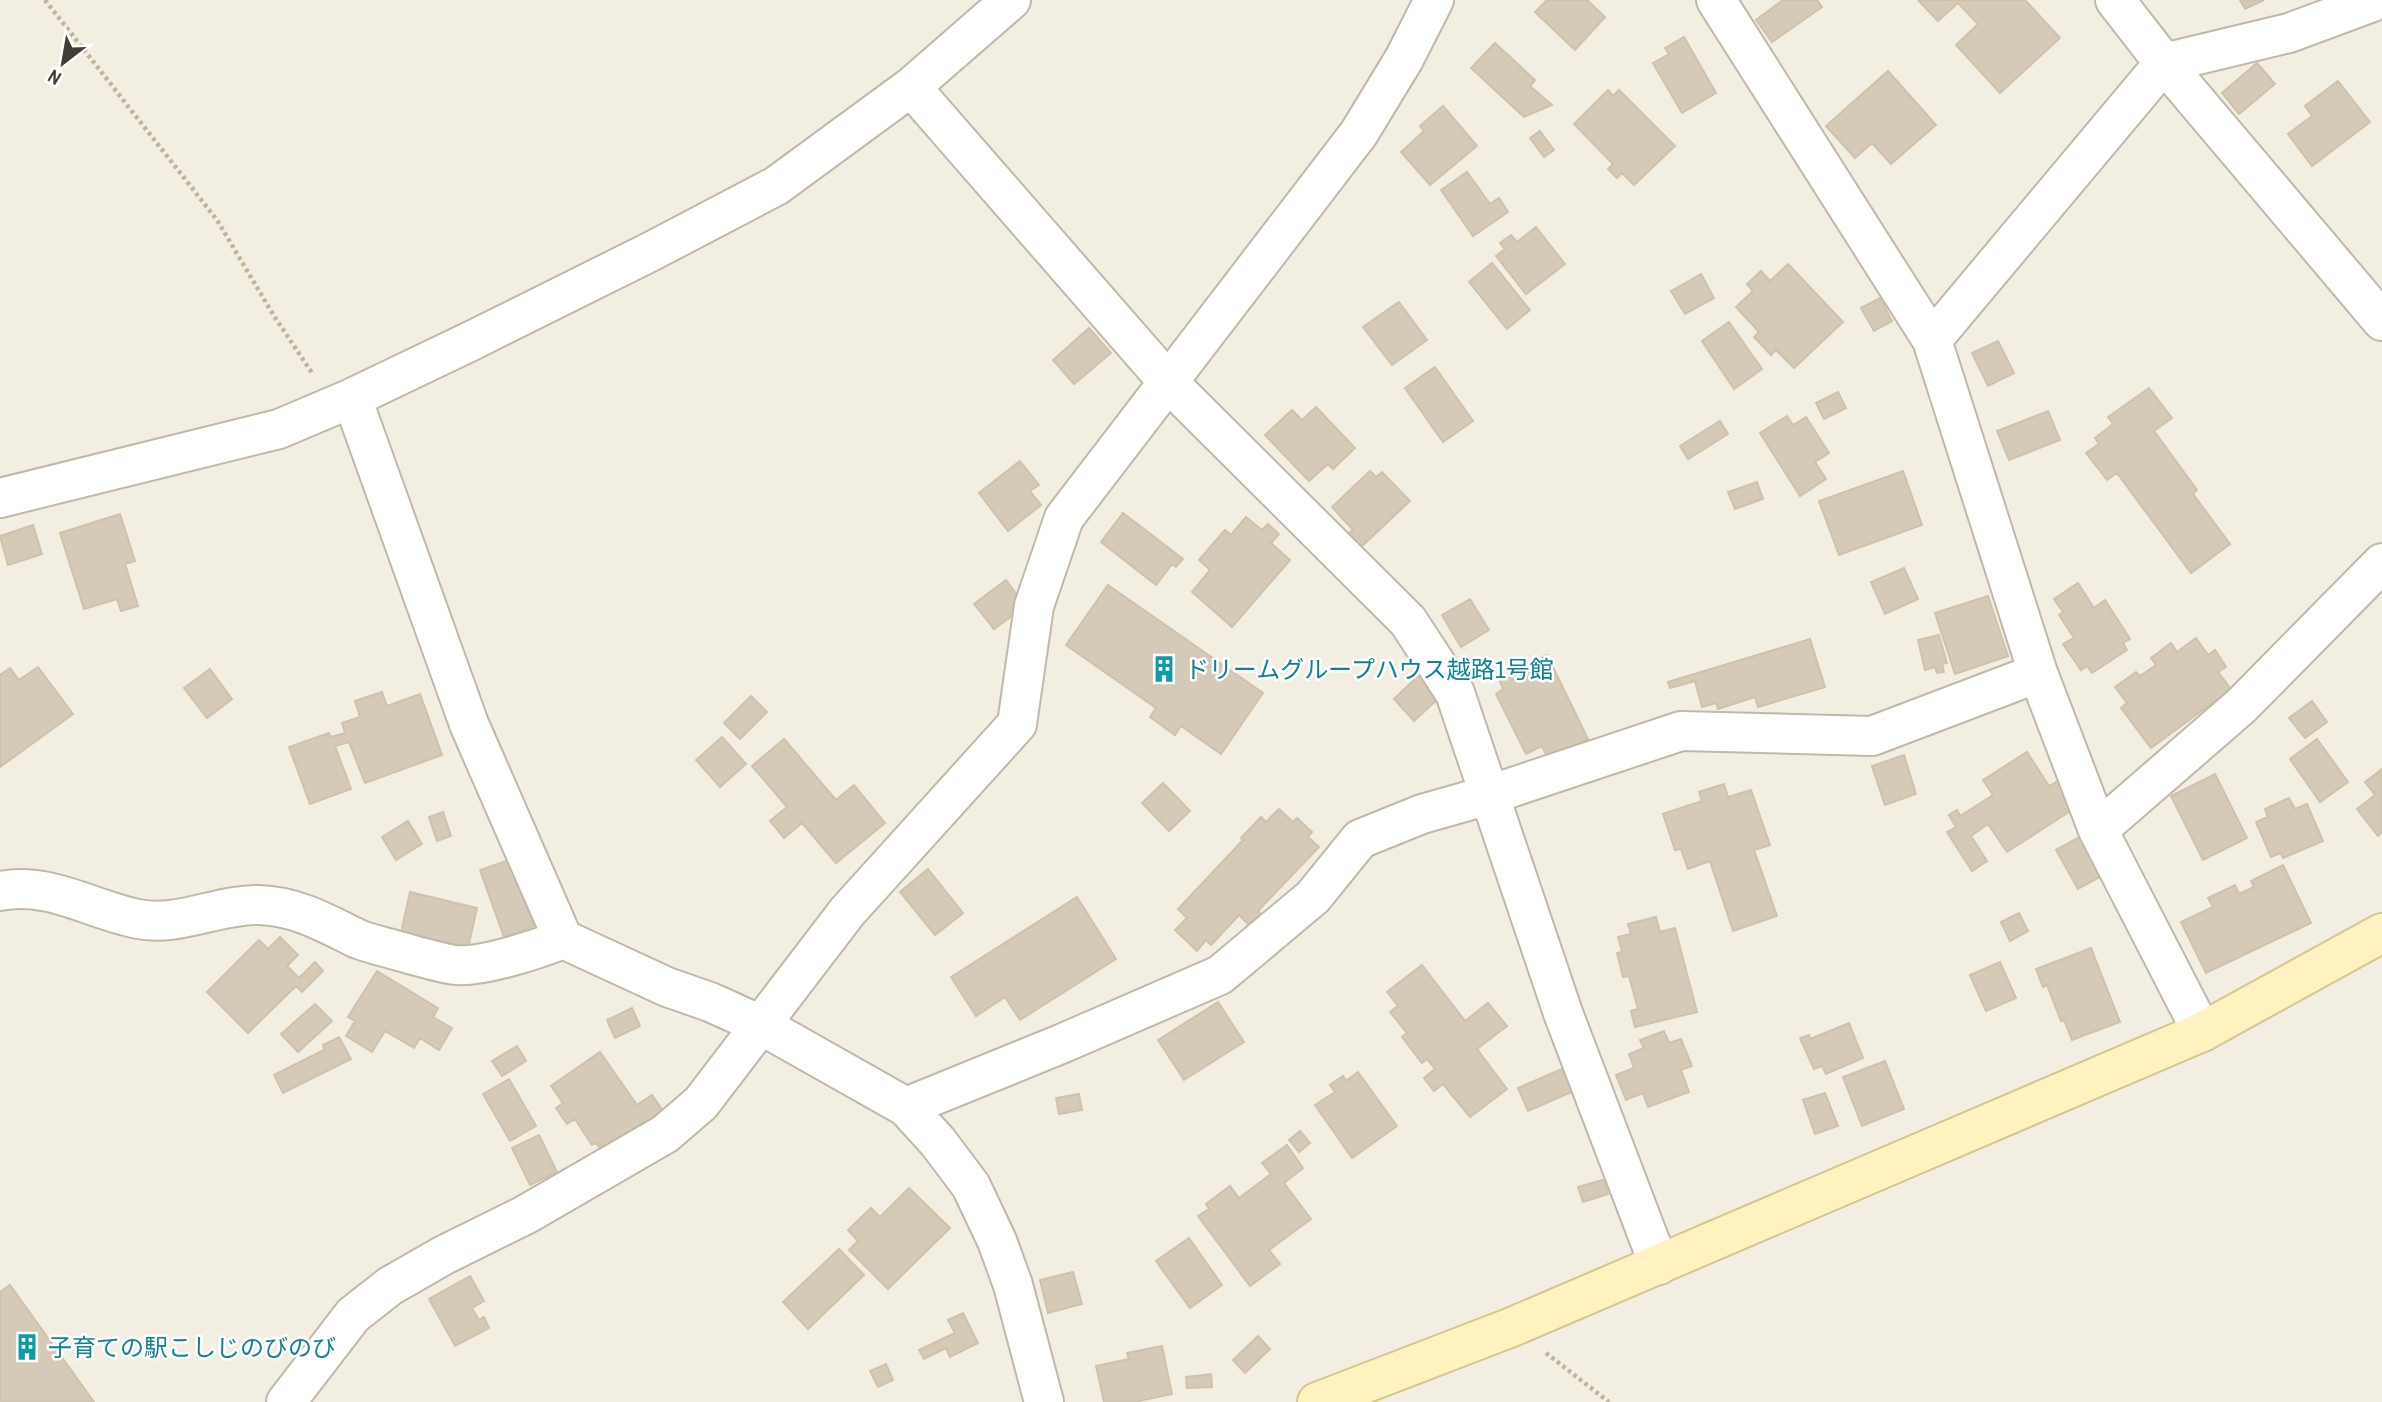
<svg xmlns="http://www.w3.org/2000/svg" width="2382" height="1402" font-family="'Archivo Narrow','Noto Sans JP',sans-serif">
  <rect width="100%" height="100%" fill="#f2eee2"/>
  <path fill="#d4cab7" stroke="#d0c2a9" stroke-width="2" d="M1547,0H1587L1605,17L1575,50L1535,12Z
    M1783,0H1817L1822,7L1772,42L1756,20Z
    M1918,0H2025L2060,38L2000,93L1956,45L1978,24L1958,3L1938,21Z
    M2240,0H2264L2245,9Z
    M1684,37L1716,93L1682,113L1653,63L1669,54L1665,48Z
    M1495,43L1535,80L1530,86L1552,105L1524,117L1471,68Z
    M2257,63L2275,84L2239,114L2222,93Z
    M1888,71L1936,125L1891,164L1872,143L1855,158L1826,126Z
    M2338,81L2370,122L2312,166L2288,134L2312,116L2305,106Z
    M1608,90L1613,96L1619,90L1675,146L1634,185L1622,173L1617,178L1608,169L1613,164L1574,124Z
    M1443,106L1477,146L1430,185L1401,152L1424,131L1420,126Z
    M1540,131L1554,150L1544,157L1530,138Z
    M1467,172L1490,204L1499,198L1508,212L1473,236L1441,190Z
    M1536,227L1565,264L1526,294L1496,256L1505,249L1500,243L1511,235L1517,242Z
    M1492,263L1530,310L1507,329L1469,282Z
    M1788,264L1843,322L1794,368L1776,350L1771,355L1754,337L1759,332L1736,307L1753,291L1747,284L1761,271L1770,281Z
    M1701,274L1714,298L1685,314L1671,291Z
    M1880,298L1892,321L1874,331L1861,308Z
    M1399,302L1427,340L1392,365L1363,327Z
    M1729,322L1762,369L1734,389L1702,341Z
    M1089,328L1111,353L1074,384L1053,360Z
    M1998,341L2014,373L1988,386L1972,353Z
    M1435,367L1473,421L1443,442L1405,388Z
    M2149,388L2172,418L2154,431L2197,490L2193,494L2230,544L2191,573L2117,473L2107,480L2086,453L2099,444L2095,438L2113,424L2108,417Z
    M1838,392L1846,408L1824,419L1816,403Z
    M1316,407L1355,448L1333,469L1328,464L1309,481L1265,435L1292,410L1302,420Z
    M2048,411L2060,440L2009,460L1997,431Z
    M1787,416L1793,425L1806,417L1829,453L1815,462L1826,479L1800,496L1760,433Z
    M1720,421L1728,434L1688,459L1680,446Z
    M1020,461L1039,485L1030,491L1041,505L1008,531L979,493Z
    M1370,471L1376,477L1382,472L1410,501L1361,547L1348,533L1353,530L1332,507Z
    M1903,471L1922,525L1839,555L1819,501Z
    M1757,482L1763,499L1735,509L1728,492Z
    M1123,513L1183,559L1176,567L1172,564L1156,585L1101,542Z
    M120,514L135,561L125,564L138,606L121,611L117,599L84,609L60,533Z
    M1246,517L1262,530L1268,524L1279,534L1271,543L1290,560L1232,627L1192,592L1210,570L1199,560L1225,530L1231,535Z
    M33,525L42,554L8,565L0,536Z
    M1904,568L1918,599L1885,614L1871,582Z
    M1006,580L1025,606L994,629L974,604Z
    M2078,583L2094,608L2105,600L2130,639L2123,643L2127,650L2092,673L2087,666L2081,670L2063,644L2074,638L2059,615L2063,612L2054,599Z
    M1108,585L1263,693L1221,754L1181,726L1175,735L1150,717L1156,708L1066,645Z
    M1988,596L2008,656L1955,674L1935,613Z
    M1470,599L1489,630L1461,647L1442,615Z
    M1939,635L1947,663L1942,664L1944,672L1937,673L1935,667L1925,670L1918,640Z
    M2196,638L2208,655L2215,650L2226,667L2218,672L2231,689L2151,748L2121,708L2127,703L2115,687L2136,672L2140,676L2156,665L2151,658L2171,643L2177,652Z
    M1810,639L1825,687L1758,707L1755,697L1718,709L1716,703L1702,707L1695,681L1670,688L1668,682Z
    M1547,655L1588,739L1548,759L1542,746L1526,754L1496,694L1503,689L1499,679Z
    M38,667L73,714L0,767V675L10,668L19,680Z
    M210,669L232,699L207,718L184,688Z
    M1420,674L1441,696L1414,721L1394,699Z
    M382,692L387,706L420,694L442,755L365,783L349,742L335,746L351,789L310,804L289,747L329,733L331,737L345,733L342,723L360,717L355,701Z
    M751,696L767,712L740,739L724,723Z
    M2312,701L2327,722L2305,738L2289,718Z
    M722,737L746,764L720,787L696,760Z
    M784,739L836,800L854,785L885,823L836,863L802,823L784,838L770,821L787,807L752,766Z
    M2317,739L2348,782L2320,802L2290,759Z
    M2027,752L2049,786L2061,779L2078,806L2007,852L1988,824L1971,836L1987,861L1972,871L1947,832L1956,827L1949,815L1957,810L1960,816L1993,795L1983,780Z
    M1904,755L1916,794L1885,805L1872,766Z
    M2382,769V832L2378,836L2357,809L2375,795L2365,782Z
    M2215,774L2247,838L2203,860L2171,796Z
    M1163,783L1190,811L1169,831L1142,803Z
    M1724,784L1728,797L1751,790L1770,845L1754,850L1777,916L1733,931L1710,861L1688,869L1681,849L1675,850L1663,814L1702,801L1699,792Z
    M2289,798L2295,809L2307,804L2323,841L2283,858L2281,853L2271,857L2256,822L2268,817L2265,809Z
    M1279,809L1293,822L1297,818L1312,832L1308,837L1319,847L1258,911L1262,915L1251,927L1239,915L1211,945L1206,940L1197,951L1175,930L1187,918L1178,909L1243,840L1241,838L1261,817L1266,822Z
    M443,812L451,836L437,841L429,817Z
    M408,821L422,844L396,860L382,837Z
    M2085,834L2107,873L2078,889L2056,850Z
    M509,860L534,926L504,937L480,870Z
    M2283,865L2311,923L2206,973L2181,922L2213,907L2208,898L2235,885L2239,894L2254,887L2251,881Z
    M928,869L963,913L935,935L900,892Z
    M410,892L477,908L468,948L401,933Z
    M1077,897L1116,959L1020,1020L1005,997L976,1016L951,977Z
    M2019,913L2028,931L2010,941L2001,922Z
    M1656,917L1660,932L1675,928L1697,1012L1635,1027L1631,1011L1638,1009L1629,976L1623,977L1617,953L1622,952L1618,937L1631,934L1628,924Z
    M280,937L298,955L287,966L299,978L315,962L323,971L302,992L296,986L248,1033L207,992L259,940L268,949Z
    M2091,948L2120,1022L2072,1040L2064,1020L2061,1021L2047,985L2043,987L2036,969Z
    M2000,962L2016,998L1986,1011L1970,975Z
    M1422,965L1465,1021L1488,1003L1507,1026L1477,1049L1507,1089L1470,1117L1443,1084L1434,1091L1424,1078L1435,1069L1427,1059L1422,1063L1402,1037L1407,1033L1390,1012L1398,1006L1387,992Z
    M377,971L438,1008L433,1017L452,1028L439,1050L420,1038L414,1048L385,1031L372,1052L346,1036L355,1021L348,1017Z
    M1218,1002L1244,1042L1184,1080L1158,1040Z
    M315,1004L332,1021L298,1052L281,1034Z
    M632,1008L640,1026L615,1038L607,1020Z
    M1849,1023L1863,1058L1826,1074L1822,1066L1814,1069L1800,1038L1809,1035L1810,1039Z
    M1664,1031L1669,1043L1681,1039L1692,1066L1681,1070L1689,1092L1648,1107L1643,1093L1626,1100L1616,1075L1634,1068L1629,1054L1644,1048L1640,1040Z
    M339,1037L351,1059L283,1093L274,1075L324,1050L323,1045Z
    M517,1046L526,1061L502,1076L492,1061Z
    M600,1052L637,1105L652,1095L663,1111L641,1125L647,1134L602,1151L596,1143L592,1145L575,1119L567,1124L556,1108L563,1103L551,1086Z
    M1885,1061L1904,1109L1862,1126L1843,1077Z
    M1564,1068L1574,1091L1528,1111L1518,1088Z
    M1358,1072L1397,1126L1352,1158L1315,1105L1335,1092L1330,1085L1343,1076L1346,1081Z
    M509,1079L536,1126L510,1141L483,1094Z
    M1825,1093L1838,1126L1815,1134L1803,1100Z
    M1079,1094L1082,1110L1059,1114L1056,1098Z
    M1300,1131L1310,1143L1299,1152L1289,1140Z
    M539,1135L557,1172L530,1185L512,1148Z
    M1287,1145L1303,1168L1284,1183L1311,1219L1269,1250L1280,1264L1250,1286L1198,1216L1209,1209L1206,1204L1230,1186L1239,1198L1271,1174L1262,1163Z
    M1603,1180L1608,1194L1583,1202L1578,1187Z
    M909,1188L950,1228L888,1289L849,1250L858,1241L848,1230L871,1208L880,1217Z
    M1189,1238L1222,1285L1190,1308L1156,1261Z
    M839,1249L864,1275L808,1329L783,1302Z
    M1073,1272L1082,1304L1048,1313L1040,1280Z
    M470,1276L484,1301L472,1308L479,1320L484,1317L489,1328L455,1346L429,1299Z
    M10,1285L94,1402H0V1292Z
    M963,1313L978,1343L950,1357L946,1348L924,1359L919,1350L955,1333L948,1320Z
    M1258,1336L1270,1349L1245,1373L1233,1360Z
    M1162,1346L1172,1394L1134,1402H1104L1096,1366L1129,1359L1127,1353Z
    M886,1364L893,1380L878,1387L870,1371Z
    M1211,1374L1212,1387L1187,1388L1186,1377Z"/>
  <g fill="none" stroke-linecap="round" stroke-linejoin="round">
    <defs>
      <path id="street" d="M1716,0L1932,340L2038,673L2098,830L2202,1032
        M2115,0L2164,63L2382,321
        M911,87L1169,383L1408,621L1455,693L1563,1013L1659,1265
        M1932,340L2164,63L2289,33L2378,0
        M352,398L469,724L563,939L667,987L710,1002L761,1025L906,1107L938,1142L971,1186L997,1241L1013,1285L1044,1402
        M0,498L279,429L352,398L469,342L650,252L776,186L911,87L1011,0
        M2098,830L2241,706L2382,563
        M0,891C48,881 92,910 138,919C180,927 218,904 259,905C296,906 325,923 358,939C371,944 385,947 399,951C417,956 436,962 455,965C481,968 538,949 563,939
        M906,1107L1061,1044L1220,975L1313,897L1360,839L1422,814L1489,795L1681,731L1872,736L2038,673
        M286,1402L353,1315L390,1286L444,1255L525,1215L665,1134L701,1103L847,912L1017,724L1034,606L1064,518L1359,133L1404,59L1434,0"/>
      <path id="secondary" d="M1317,1402L1512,1327L2202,1032L2382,933"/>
    </defs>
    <use href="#street" stroke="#c1b9a7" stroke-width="42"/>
    <use href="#secondary" stroke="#d6c58e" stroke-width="42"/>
    <path stroke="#c1b394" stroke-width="4.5" stroke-dasharray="3.5 3.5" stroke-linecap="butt" d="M45,0L217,220L274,316L312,373
      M1546,1353L1609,1402"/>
    <use href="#street" stroke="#fff" stroke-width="38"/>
    <use href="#secondary" stroke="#fff2bf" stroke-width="38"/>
  </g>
  <defs>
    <symbol id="building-bare" viewBox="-9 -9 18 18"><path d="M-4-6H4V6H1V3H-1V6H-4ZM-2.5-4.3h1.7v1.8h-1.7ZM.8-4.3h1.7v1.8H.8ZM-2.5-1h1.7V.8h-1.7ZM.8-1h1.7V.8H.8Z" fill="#0f9aa8" stroke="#fff" stroke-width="2.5" paint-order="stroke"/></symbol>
  </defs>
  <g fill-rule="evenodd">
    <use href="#building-bare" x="1145" y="650" width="38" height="38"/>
    <use href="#building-bare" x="8" y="1328" width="38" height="38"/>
  </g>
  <g text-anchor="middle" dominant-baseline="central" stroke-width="5" stroke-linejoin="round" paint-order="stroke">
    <g font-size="24" fill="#0d838f" stroke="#fff" text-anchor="start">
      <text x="1185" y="669">ドリームグループハウス越路1号館</text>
      <text x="48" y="1347">子育ての駅こしじのびのび</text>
    </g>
  </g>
  <g transform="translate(63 63) rotate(211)" stroke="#ffffff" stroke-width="5" paint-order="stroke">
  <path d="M0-5L12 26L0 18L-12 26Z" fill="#443e32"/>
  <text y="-10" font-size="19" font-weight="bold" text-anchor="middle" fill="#443e32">N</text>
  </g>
</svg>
